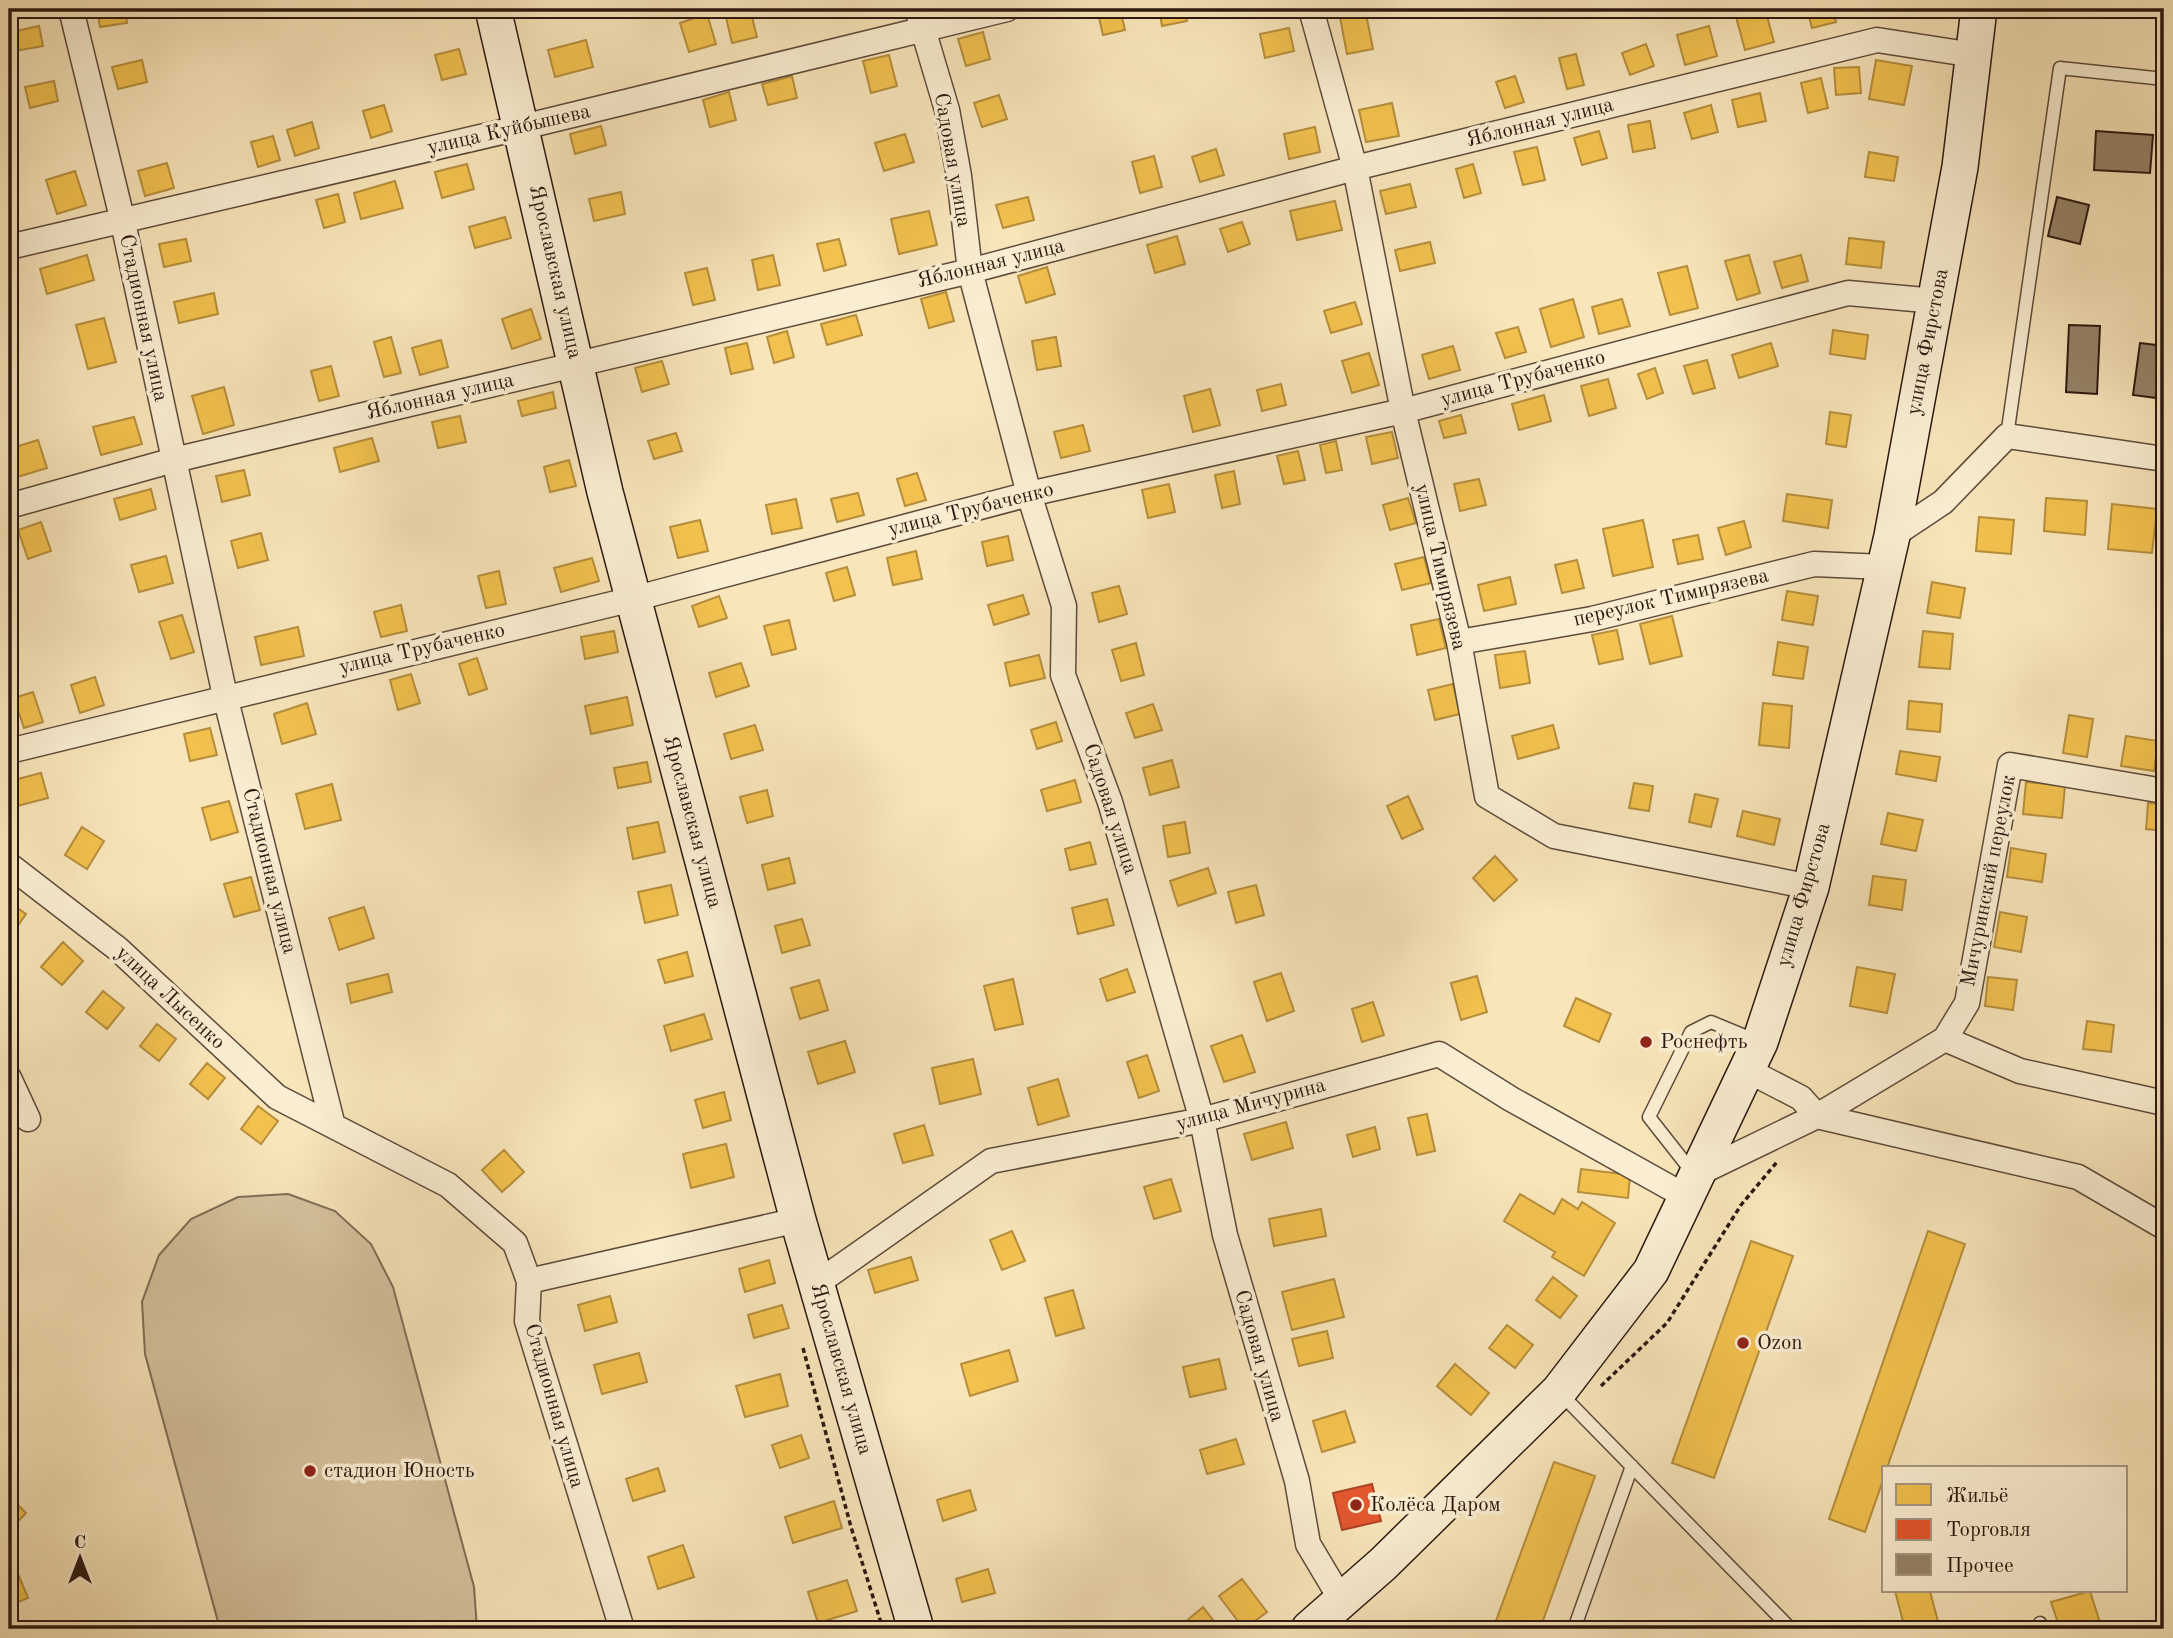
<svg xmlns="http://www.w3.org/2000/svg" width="2173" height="1638" font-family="'Old Standard TT',serif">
  <rect width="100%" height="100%" fill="#f8e5ba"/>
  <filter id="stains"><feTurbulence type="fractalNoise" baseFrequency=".00286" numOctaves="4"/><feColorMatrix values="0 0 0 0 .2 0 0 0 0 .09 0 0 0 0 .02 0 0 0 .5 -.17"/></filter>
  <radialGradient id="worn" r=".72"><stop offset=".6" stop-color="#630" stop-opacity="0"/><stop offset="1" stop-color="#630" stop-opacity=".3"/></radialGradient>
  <path fill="#d5c29d" stroke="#806d57" stroke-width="2" d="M288,1194L335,1211L371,1244L393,1287L474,1587L477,1629H220L145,1354L142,1302L159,1255L191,1219L238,1197Z"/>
  <path fill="#f2c14e" stroke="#b68e3c" stroke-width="2" d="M97,9H125L127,23L100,27Z
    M425,9H456V10L427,17Z
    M724,9H750L757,37L732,43Z
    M1097,9H1120L1125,30L1103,35Z
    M1159,9H1184L1187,21L1162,26Z
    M1354,9H1365L1373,49L1347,54L1339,12Z
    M1765,9L1774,42L1745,50L1736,17Z
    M1807,9H1833L1836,22L1812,28Z
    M707,14L716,44L689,52L680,23Z
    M39,26L43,46L15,51L12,32Z
    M1709,26L1717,56L1685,65L1677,35Z
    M1289,28L1294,51L1265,58L1260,34Z
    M983,32L990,59L966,66L958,39Z
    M586,40L593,67L555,77L548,50Z
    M1646,44L1654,66L1630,75L1622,53Z
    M459,49L466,74L442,80L435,55Z
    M1576,54L1584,85L1567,89L1559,58Z
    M889,55L897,86L871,93L863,61Z
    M142,60L147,82L118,89L112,67Z
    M1876,60L1912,66L1904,105L1869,99Z
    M1859,67L1861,93L1836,95L1834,68Z
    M792,76L797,98L768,105L762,84Z
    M1515,76L1524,102L1505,108L1496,82Z
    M1821,78L1828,108L1808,113L1801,83Z
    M54,81L58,101L30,108L25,87Z
    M729,92L736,120L710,127L703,100Z
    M1760,93L1766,121L1738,127L1732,100Z
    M999,95L1007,119L982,127L974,103Z
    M1392,103L1399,136L1366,142L1359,110Z
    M384,105L392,131L371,138L363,111Z
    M1711,105L1718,132L1692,139L1684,113Z
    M1650,121L1655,148L1633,152L1628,125Z
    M312,122L319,148L295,156L287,130Z
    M601,126L606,145L575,154L570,134Z
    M1315,127L1320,152L1289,159L1284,134Z
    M1599,131L1607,158L1582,165L1574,138Z
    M905,134L914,162L884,171L875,143Z
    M273,136L280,160L258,167L251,142Z
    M1537,147L1545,180L1523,185L1514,152Z
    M1216,149L1224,175L1200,182L1192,157Z
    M1869,152L1898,157L1894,181L1865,177Z
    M1154,156L1162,187L1140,193L1132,162Z
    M167,163L174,188L145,196L138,171Z
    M467,164L474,189L442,198L435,172Z
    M1473,164L1481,193L1464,198L1456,169Z
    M75,171L86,205L57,214L46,180Z
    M395,181L403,208L361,219L354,193Z
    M1410,184L1416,207L1386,214L1380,191Z
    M621,192L625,214L594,221L589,199Z
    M338,194L345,222L324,228L316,200Z
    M1028,197L1034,220L1003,228L996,205Z
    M1335,201L1342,230L1297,240L1290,211Z
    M929,211L937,245L899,254L891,219Z
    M505,217L511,238L475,248L469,227Z
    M1242,222L1250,244L1228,252L1220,229Z
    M1177,236L1185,264L1155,273L1147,245Z
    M1849,238L1884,242L1881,268L1846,264Z
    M186,239L191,261L164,267L159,244Z
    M839,239L846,265L824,271L817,244Z
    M1430,242L1435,263L1400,271L1395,250Z
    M87,255L94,280L47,294L40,269Z
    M773,255L780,285L758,290L752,260Z
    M1749,255L1760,293L1737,300L1725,261Z
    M1801,255L1808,281L1782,288L1774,262Z
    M1687,266L1698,308L1670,315L1658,273Z
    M1047,267L1055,294L1026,303L1018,276Z
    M707,268L715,300L693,305L685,273Z
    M946,292L954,321L929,328L921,299Z
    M214,293L218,314L179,323L174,302Z
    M1573,299L1584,337L1551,347L1540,309Z
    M1622,299L1630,326L1599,334L1592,307Z
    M1355,302L1362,324L1331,333L1324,311Z
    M531,309L541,339L512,349L502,319Z
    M856,315L862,335L827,345L821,324Z
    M104,318L116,362L88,369L76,325Z
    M1518,327L1526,352L1505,358L1496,333Z
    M1833,330L1868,335L1865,359L1830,354Z
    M787,331L794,357L774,363L767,337Z
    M391,337L401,373L384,377L374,342Z
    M1056,337L1061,366L1037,370L1032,341Z
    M441,340L448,367L420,375L412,348Z
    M747,343L753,369L731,374L725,348Z
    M1771,343L1778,366L1739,378L1732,355Z
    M1453,346L1460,370L1429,379L1422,355Z
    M1369,353L1379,385L1352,393L1342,361Z
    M1707,360L1715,388L1693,394L1684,366Z
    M662,361L669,384L642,392L635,368Z
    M331,366L339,396L319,401L311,371Z
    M1655,368L1663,393L1647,399L1638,374Z
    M1608,379L1616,408L1589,416L1581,386Z
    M1281,384L1286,405L1262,411L1257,390Z
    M224,387L234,425L203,434L192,396Z
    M1210,389L1220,425L1193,432L1184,396Z
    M553,392L556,408L522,416L518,401Z
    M1544,395L1551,421L1519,430L1512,404Z
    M1830,412L1851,415L1846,447L1826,444Z
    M1461,415L1466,433L1444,438L1439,421Z
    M460,416L466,442L438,448L432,422Z
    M134,417L142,444L101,455L93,427Z
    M1083,425L1090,451L1061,458L1054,432Z
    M1392,432L1398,458L1372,464L1366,437Z
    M676,433L682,451L654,459L648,441Z
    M372,438L379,461L340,472L334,448Z
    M38,440L47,468L11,479L9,449Z
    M1336,441L1342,470L1326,473L1320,445Z
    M1298,451L1305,480L1284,484L1277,456Z
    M569,460L576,486L550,492L544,467Z
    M244,470L250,495L222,502L216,476Z
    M1234,471L1240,504L1222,508L1215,475Z
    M917,473L926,500L905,506L897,479Z
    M1479,479L1486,505L1460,511L1454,484Z
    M1169,484L1175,512L1148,518L1142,490Z
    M151,489L156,509L120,520L114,499Z
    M858,493L864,515L837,522L831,499Z
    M1787,494L1832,500L1828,528L1783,521Z
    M1408,498L1416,523L1390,530L1383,505Z
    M2046,498L2087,501L2085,535L2044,531Z
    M796,499L802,528L772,534L766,505Z
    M2112,504L2157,509L2152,553L2108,549Z
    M1979,517L2014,520L2011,554L1976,551Z
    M700,520L708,551L678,558L670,527Z
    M1643,520L1653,567L1613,576L1603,529Z
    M1744,521L1751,547L1726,555L1718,528Z
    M41,522L51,551L28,559L18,530Z
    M261,533L268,560L238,568L231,541Z
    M1698,535L1703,559L1678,564L1673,540Z
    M1008,536L1013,560L987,566L982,542Z
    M916,551L922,579L893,585L887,558Z
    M166,556L173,583L139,592L131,565Z
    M1424,557L1431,583L1402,590L1395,564Z
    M592,558L599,581L561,592L554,568Z
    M1577,560L1584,588L1562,593L1555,565Z
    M847,567L855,595L834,601L826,573Z
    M499,571L506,604L486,608L478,576Z
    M1510,577L1516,604L1484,611L1478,585Z
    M1932,582L1965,588L1960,618L1927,613Z
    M1119,586L1127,614L1099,622L1092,593Z
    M1787,591L1818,596L1813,625L1782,620Z
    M1023,595L1029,614L994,625L988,605Z
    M719,596L727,618L699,627L692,606Z
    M401,605L407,631L381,637L374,612Z
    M182,615L194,652L171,659L159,622Z
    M1672,616L1682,656L1650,664L1640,624Z
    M1439,619L1446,648L1417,655L1411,625Z
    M789,620L796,649L772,655L764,626Z
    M298,627L304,656L261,665L255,637Z
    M1617,630L1623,659L1599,664L1592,635Z
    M614,631L618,652L585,659L581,637Z
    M1923,631L1953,634L1950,669L1919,667Z
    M1778,642L1808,647L1803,679L1773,675Z
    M1136,643L1144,675L1121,681L1112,650Z
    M1525,651L1530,683L1500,688L1495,655Z
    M1039,655L1045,678L1010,686L1005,663Z
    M477,658L487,689L469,695L459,664Z
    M741,663L749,686L716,697L709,673Z
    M411,674L420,703L398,710L390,680Z
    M95,677L104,705L80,713L71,685Z
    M1453,684L1460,714L1435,720L1428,690Z
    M33,692L43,722L24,728L14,698Z
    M627,697L633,725L591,734L585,706Z
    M1909,701L1942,704L1940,732L1907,729Z
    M307,703L316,734L282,744L274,714Z
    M1763,703L1792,706L1789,748L1759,745Z
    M1153,704L1162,730L1135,738L1126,713Z
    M2069,715L2093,719L2087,757L2063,753Z
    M1056,722L1062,741L1037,749L1031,730Z
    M755,725L763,750L731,759L724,734Z
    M1553,725L1559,748L1518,759L1512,736Z
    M210,728L217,755L190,761L184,734Z
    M2126,736L2158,741L2154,771L2121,766Z
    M1900,751L1940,757L1936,781L1896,774Z
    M1172,760L1179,787L1150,795L1143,768Z
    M647,762L651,782L618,788L614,768Z
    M41,773L48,798L17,806L10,781Z
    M1075,780L1081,802L1047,811L1041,790Z
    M2026,782L2065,786L2062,818L2023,814Z
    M1634,783L1653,786L1649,811L1629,808Z
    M332,784L341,820L305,829L296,794Z
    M767,790L773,816L747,823L740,797Z
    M1695,794L1718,799L1711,827L1689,822Z
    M1408,796L1423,829L1402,839L1387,806Z
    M229,801L238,832L211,840L202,808Z
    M2148,803L2164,804V831L2146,829Z
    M1743,811L1780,819L1774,845L1737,836Z
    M1888,813L1923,820L1916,851L1881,844Z
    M658,822L665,852L633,859L627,828Z
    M1185,822L1190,853L1168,857L1163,826Z
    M82,827L104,841L87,869L65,855Z
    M1090,842L1096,864L1070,870L1065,849Z
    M2011,848L2046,854L2042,882L2007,877Z
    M1495,856L1517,880L1494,901L1473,878Z
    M789,858L795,883L768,890L762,865Z
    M1208,868L1216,893L1178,906L1170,881Z
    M1873,876L1906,880L1902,910L1869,905Z
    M251,877L260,910L234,917L224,884Z
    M671,885L678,915L645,923L638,892Z
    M1256,885L1264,915L1236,923L1228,892Z
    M1107,899L1114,925L1078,934L1072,908Z
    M9,902L26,914L10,937L9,936Z
    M364,907L374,938L339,950L329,918Z
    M2000,912L2027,917L2021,952L1994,947Z
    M802,919L810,945L782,953L775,926Z
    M63,942L83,961L62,985L41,967Z
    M687,952L693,976L665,983L658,960Z
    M1857,967L1895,974L1887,1013L1850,1006Z
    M1127,969L1135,992L1107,1001L1100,979Z
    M1281,973L1294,1011L1267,1021L1254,982Z
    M388,974L392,992L351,1003L347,984Z
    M1477,976L1487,1012L1461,1020L1451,983Z
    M1988,977L2017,980L2013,1010L1985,1006Z
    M1013,979L1023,1024L995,1030L984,986Z
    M819,980L828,1010L800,1019L791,988Z
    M103,991L124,1008L107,1029L86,1012Z
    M1576,998L1611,1014L1599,1042L1564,1026Z
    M1373,1002L1384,1035L1362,1042L1352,1009Z
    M2164,1013V1057L2158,1056Z
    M704,1014L712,1039L671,1051L664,1026Z
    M2087,1021L2114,1025L2111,1052L2083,1049Z
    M157,1024L176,1039L159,1061L140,1046Z
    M1242,1035L1255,1072L1224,1082L1211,1046Z
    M845,1041L855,1072L818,1084L808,1052Z
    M1147,1055L1159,1091L1139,1098L1127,1062Z
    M973,1059L981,1094L940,1104L932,1068Z
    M207,1063L225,1078L208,1099L190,1084Z
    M1058,1079L1069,1116L1038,1125L1028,1088Z
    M724,1092L731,1120L703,1128L695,1100Z
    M258,1106L278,1121L261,1144L241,1129Z
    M1427,1114L1435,1151L1417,1155L1408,1118Z
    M1286,1122L1293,1148L1252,1160L1244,1134Z
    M924,1125L933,1155L903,1163L894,1134Z
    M1375,1127L1380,1149L1353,1157L1347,1135Z
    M726,1144L734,1177L691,1188L683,1154Z
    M504,1150L524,1172L502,1192L482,1170Z
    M1581,1169L1630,1175L1628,1198L1578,1192Z
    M1171,1179L1181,1211L1154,1219L1144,1187Z
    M1520,1194L1554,1214L1562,1199L1578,1209L1582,1202L1615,1223L1584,1276L1552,1257L1555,1252L1504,1221Z
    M1321,1209L1326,1236L1274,1246L1269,1219Z
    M1012,1231L1025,1261L1002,1270L990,1240Z
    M1928,1231L1965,1244L1887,1468H1884V1477L1865,1532L1829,1519Z
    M1751,1241L1793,1256L1714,1478L1672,1463Z
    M911,1257L918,1280L875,1293L868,1270Z
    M769,1260L775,1283L745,1292L739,1269Z
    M1553,1277L1577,1296L1560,1318L1536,1300Z
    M1334,1279L1344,1317L1292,1330L1282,1292Z
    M1073,1290L1084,1328L1056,1336L1045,1298Z
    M610,1296L617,1322L585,1331L578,1305Z
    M782,1305L789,1328L754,1338L748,1315Z
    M1507,1325L1533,1345L1515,1368L1489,1348Z
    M1327,1331L1333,1358L1299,1366L1292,1339Z
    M1009,1350L1018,1381L970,1396L961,1364Z
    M639,1353L647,1382L602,1394L594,1365Z
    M1219,1359L1226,1389L1190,1397L1183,1367Z
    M1455,1364L1489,1393L1471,1415L1437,1386Z
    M780,1374L788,1406L745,1417L736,1386Z
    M1345,1411L1355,1442L1322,1452L1313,1421Z
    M801,1435L809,1458L780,1468L772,1445Z
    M1236,1439L1244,1464L1207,1474L1200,1450Z
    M1554,1462L1595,1476L1540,1629H1493Z
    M658,1468L665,1491L633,1501L626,1479Z
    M970,1490L976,1510L943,1521L937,1500Z
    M9,1496L26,1513L9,1531Z
    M834,1501L842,1528L793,1543L785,1517Z
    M683,1545L694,1577L658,1589L648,1557Z
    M16,1569L28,1598L9,1606V1572Z
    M988,1569L995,1593L962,1602L956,1579Z
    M1242,1579L1267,1612L1244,1629L1219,1596Z
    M847,1580L857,1611L818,1623L808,1592Z
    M1895,1591H1930L1940,1629H1905Z
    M2090,1591L2102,1629H2060L2051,1602Z
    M1203,1607L1220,1629H1189L1184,1623Z
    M711,1621L714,1629H686Z"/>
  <path fill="#e4572e" stroke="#ac4425" stroke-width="2" d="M1372,1484L1381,1521L1342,1530L1333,1493Z"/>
  <path fill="#968369" stroke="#2b1811" stroke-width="2" d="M2096,131L2153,135L2150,173L2094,170Z
    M2057,197L2089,205L2080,244L2048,236Z
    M2069,325L2100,326L2097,394L2066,392Z
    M2140,343L2164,346V399L2133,395Z"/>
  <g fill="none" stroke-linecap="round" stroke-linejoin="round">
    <defs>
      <path id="lane" d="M2007,436L2060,68L2164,79
        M1693,1173L1649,1117L1691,1032L1711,1022L1757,1041
        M1559,1392L1791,1629
        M2040,1623L2042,1629
        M1574,1629L1632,1466"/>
      <path id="street" d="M71,9L122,218L225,696L333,1126
        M917,9L947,110L959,176L970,271L1029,494L1064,606L1063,675L1110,802L1202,1120L1225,1235L1297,1481L1308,1544L1342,1601
        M1311,9L1355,168L1403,411L1459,642L1487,796L1554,836L1811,887
        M9,247L523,127L1007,9
        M9,506L174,460L970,271L1355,168L1877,40L1974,55
        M1892,536L1943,502L2007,436L2164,459
        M1459,642L1592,619L1814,564L1884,567
        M9,751L633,599L1029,494L1403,411L1848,293L1936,301
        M9,865L118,949L277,1097L448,1185L515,1243L529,1281L527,1321L622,1629
        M1945,1039L2020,1071L2164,1103
        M1747,1070L1801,1098L1817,1116L2078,1177L2164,1227
        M9,1078L28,1119
        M1695,1175L1817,1116L1945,1039L1967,1003L2010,765L2164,791
        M529,1281L798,1220
        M816,1284L991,1161L1202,1120L1439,1054L1511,1099L1685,1196"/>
      <path id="secondary" d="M493,9L605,492L798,1220L916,1629
        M1309,1629L1383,1564L1559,1391L1651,1271L1760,1042L1811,887L1892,536L1960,167L1979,9"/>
    </defs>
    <use href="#lane" stroke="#5e4b3b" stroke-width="15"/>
    <use href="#street" stroke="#5e4b3b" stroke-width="27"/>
    <use href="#secondary" stroke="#2b1811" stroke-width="38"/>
    <path stroke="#2b1811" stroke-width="3.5" stroke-dasharray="5 3.5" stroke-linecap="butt" d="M803,1348L851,1527L883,1629
      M1601,1386L1667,1323L1741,1205L1777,1162"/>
    <use href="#lane" stroke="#faeed2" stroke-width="12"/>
    <use href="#street" stroke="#faeed2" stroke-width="24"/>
    <use href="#secondary" stroke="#faeed2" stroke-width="35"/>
  </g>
  <g fill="#8f2418" stroke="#faeed2" stroke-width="2.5">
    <circle cx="1646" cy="1042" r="7"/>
    <circle cx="1743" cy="1343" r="7"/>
    <circle cx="310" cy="1471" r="7"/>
    <circle cx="1356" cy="1505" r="7"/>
  </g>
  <g text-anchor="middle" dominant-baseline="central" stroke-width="7" stroke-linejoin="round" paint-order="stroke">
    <g font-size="21" fill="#2b1811" stroke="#faeed2">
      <text transform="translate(1540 123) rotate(-14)">Яблонная улица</text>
      <text transform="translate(509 130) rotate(-13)">улица Куйбышева</text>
      <text transform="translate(952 160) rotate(80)">Садовая улица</text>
      <text transform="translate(991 264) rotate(-14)">Яблонная улица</text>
      <text transform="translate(555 272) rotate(77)">Ярославская улица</text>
      <text transform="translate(143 318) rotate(78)">Стадионная улица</text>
      <text transform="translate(1928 342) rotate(-79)">улица Фирстова</text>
      <text transform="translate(1523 379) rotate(-15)">улица Трубаченко</text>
      <text transform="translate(440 397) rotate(-13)">Яблонная улица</text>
      <text transform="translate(971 510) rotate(-14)">улица Трубаченко</text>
      <text transform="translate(1440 567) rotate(77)">улица Тимирязева</text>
      <text transform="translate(1671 598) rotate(-13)">переулок Тимирязева</text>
      <text transform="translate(422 649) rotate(-13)">улица Трубаченко</text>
      <text transform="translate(1110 809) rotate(72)">Садовая улица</text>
      <text transform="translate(692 822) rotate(75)">Ярославская улица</text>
      <text transform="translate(269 871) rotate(76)">Стадионная улица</text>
      <text transform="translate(1989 881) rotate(-79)">Мичуринский переулок</text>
      <text transform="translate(1804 895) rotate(-74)">улица Фирстова</text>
      <text transform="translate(170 998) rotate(43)">улица Лысенко</text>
      <text transform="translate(1251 1105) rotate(-15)">улица Мичурина</text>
      <text transform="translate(1259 1356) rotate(74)">Садовая улица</text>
      <text transform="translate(841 1369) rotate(74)">Ярославская улица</text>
      <text transform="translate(554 1406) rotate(74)">Стадионная улица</text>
    </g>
    <g font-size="21" fill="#2b1811" stroke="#faeed2" text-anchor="start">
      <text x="1660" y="1042">Роснефть</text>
      <text x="1757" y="1343">Ozon</text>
      <text x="324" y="1471">стадион Юность</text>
      <text x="1370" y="1505">Колёса Даром</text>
    </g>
  </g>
  <rect width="2173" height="1638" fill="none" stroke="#f8e5ba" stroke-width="35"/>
  <rect x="10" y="10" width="2152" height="1617" fill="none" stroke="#2b1811" stroke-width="3.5"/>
  <rect x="18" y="18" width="2138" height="1603" fill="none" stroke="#2b1811" stroke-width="2"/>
  <rect x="1882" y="1466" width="245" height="126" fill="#faeed2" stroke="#a79885" stroke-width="2"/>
  <rect x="1896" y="1484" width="35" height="21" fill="#f2c14e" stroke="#a79885" stroke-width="2"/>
  <text x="1946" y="1502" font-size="21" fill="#2b1811">Жильё</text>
  <rect x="1896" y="1519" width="35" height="21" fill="#e4572e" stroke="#a79885" stroke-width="2"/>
  <text x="1946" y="1536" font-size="21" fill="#2b1811">Торговля</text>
  <rect x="1896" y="1554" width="35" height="21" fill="#968369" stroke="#a79885" stroke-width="2"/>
  <text x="1946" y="1572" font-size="21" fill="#2b1811">Прочее</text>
  <g transform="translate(80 1558)" stroke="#faeed2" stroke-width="5" paint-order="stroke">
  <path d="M0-5L12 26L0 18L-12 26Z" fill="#2b1811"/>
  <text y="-10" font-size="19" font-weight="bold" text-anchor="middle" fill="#2b1811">С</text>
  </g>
  <rect width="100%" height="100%" filter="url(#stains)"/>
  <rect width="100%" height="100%" fill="url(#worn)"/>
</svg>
